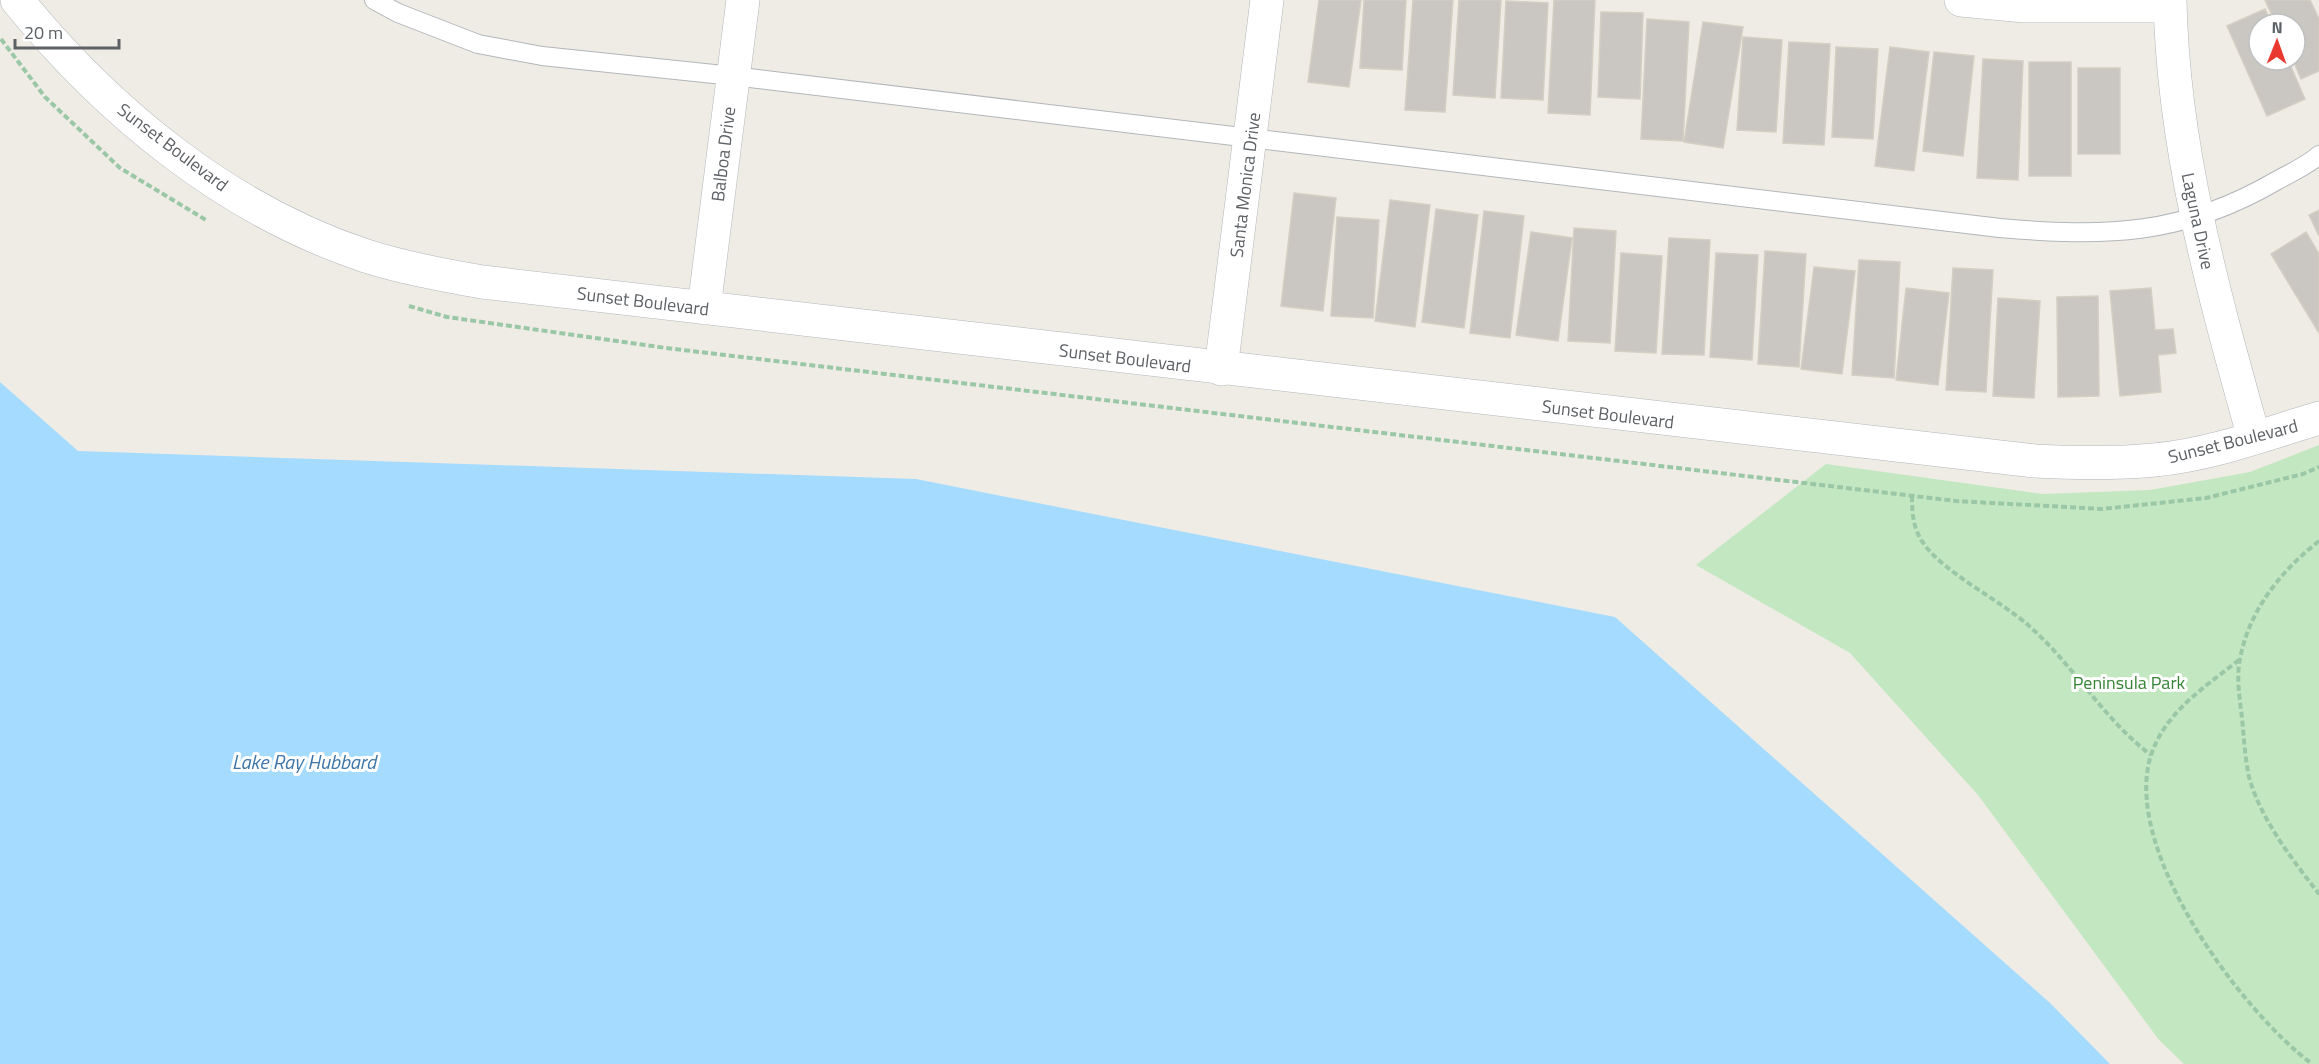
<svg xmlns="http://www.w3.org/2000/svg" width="2319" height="1064" font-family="'Titillium Web',sans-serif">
  <rect width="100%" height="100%" fill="#efece5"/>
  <path fill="#c3e7c1" d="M2319,445V1064H2184L2159,1040L1978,795L1850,653L1696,565L1826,464L2043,494L2150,490L2250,472Z"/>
  <path fill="#a5dbff" d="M0,382L78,451L916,479L1615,617L2050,1003L2110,1064H0Z"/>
  <path fill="#cac7c2" stroke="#d4cec3" stroke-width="1.5" d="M1319,0H1361L1349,87L1308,82Z
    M1364,0H1406L1402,70L1360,68Z
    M1413,0H1453L1445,112L1405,110Z
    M1459,0H1501L1495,98L1453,95Z
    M1554,0H1595L1590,115L1548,113Z
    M2265,0H2310L2319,19V71L2301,79L2293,60H2295V24H2276Z
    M1506,1L1548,3L1543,100L1501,98Z
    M2265,9L2272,24H2259V60H2288L2305,99L2267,116L2227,26Z
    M1601,12L1643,13L1640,99L1598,97Z
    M1647,19L1689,22L1683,141L1641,139Z
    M1703,22L1743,27L1723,148L1684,142Z
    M1743,37L1782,40L1776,132L1737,130Z
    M1789,42L1830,44L1824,145L1783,143Z
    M1836,47L1878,49L1873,139L1832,137Z
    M1890,47L1929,52L1914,171L1875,166Z
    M1934,52L1974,56L1963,156L1923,151Z
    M1983,59L2023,61L2018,180L1977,178Z
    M2029,62H2071V176H2029Z
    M2078,68H2120V154H2078Z
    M1294,193L1336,198L1323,311L1281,306Z
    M1390,200L1430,205L1415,327L1375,321Z
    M1436,209L1478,215L1464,328L1422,322Z
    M2319,210V236L2309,215Z
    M1484,211L1524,216L1510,338L1470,333Z
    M1337,217L1379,220L1373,318L1331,316Z
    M1574,228L1616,231L1610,343L1568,341Z
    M1531,232L1572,238L1558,341L1516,335Z
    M2306,232L2319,254V333L2271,254Z
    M1669,238L1710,240L1704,355L1662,354Z
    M1765,251L1806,254L1799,367L1758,364Z
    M1621,253L1662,256L1656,353L1615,351Z
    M1716,253L1758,255L1752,360L1710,357Z
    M1859,260L1900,262L1894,378L1852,375Z
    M1814,267L1855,271L1842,374L1801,369Z
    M1953,268L1993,270L1986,392L1946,390Z
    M1906,288L1949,293L1938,385L1896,380Z
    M2151,288L2155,330L2173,329L2176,353L2158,355L2161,392L2120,396L2110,291Z
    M2098,296L2099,396L2058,397L2057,297Z
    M1998,298L2040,301L2034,398L1993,396Z"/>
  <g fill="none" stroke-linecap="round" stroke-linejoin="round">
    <defs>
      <path id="service" d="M374,0L398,13L478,44L542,56L733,76L2000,228C2105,237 2182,236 2276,181C2290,173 2307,166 2319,155"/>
      <path id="minor" d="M17,0C108,112 227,210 366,256C404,268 443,275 482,282L2035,461C2075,463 2114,464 2154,460C2210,455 2266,434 2319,418
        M1961,0L2025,6H2170
        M2170,0C2173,151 2214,294 2254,438
        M704,308L743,0
        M1221,369L1267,0"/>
    </defs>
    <use href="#service" stroke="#b2b6ba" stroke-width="20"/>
    <use href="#minor" stroke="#b2b6ba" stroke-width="34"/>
    <path stroke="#9ac7a6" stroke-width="4" stroke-dasharray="6 3" stroke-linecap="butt" d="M1,39L45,97L120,168L206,220
      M409,306L447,317L666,348L1956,501L2102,509L2206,498L2303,474L2319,467
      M1912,496C1912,514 1913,529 1924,544C1943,572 2001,601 2028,625C2073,664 2103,719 2151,755
      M2319,541C2281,571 2249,610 2240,659C2236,678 2240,700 2242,718C2244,738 2245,758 2249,777C2261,820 2292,859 2319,894
      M2239,660C2205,687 2166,711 2151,755C2121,849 2240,1010 2312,1064"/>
    <use href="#service" stroke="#fff" stroke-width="18"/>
    <use href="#minor" stroke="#fff" stroke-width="33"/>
  </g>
  <g text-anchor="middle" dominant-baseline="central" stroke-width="6" stroke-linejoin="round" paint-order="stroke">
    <g font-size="18" fill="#5d6165" stroke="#fff">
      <text transform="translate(173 147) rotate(37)">Sunset Boulevard</text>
      <text transform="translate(723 154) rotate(-83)">Balboa Drive</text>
      <text transform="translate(1245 185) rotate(-83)">Santa Monica Drive</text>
      <text transform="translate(2198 221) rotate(78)">Laguna Drive</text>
      <text transform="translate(643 301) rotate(7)">Sunset Boulevard</text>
      <text transform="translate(1125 358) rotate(7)">Sunset Boulevard</text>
      <text transform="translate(1608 414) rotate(7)">Sunset Boulevard</text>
      <text transform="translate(2233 441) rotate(-14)">Sunset Boulevard</text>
    </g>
    <g font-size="18" fill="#358435" stroke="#fff">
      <text x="2129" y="682">Peninsula Park</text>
    </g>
    <g font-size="20" font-style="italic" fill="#3e76a9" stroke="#fff">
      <text x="304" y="761">Lake Ray Hubbard</text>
    </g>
  </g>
  <g transform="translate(2277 42) rotate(1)"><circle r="28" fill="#ffffff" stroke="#bec0c1" stroke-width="1.5"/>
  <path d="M0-4.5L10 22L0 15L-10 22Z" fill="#e93830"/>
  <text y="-9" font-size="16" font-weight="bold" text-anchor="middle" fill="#5d6165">N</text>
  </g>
  <path d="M15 39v9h104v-9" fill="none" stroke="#5d6165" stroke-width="3"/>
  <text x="24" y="39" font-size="18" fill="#5d6165" stroke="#ffffff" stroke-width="4.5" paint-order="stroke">20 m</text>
</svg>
